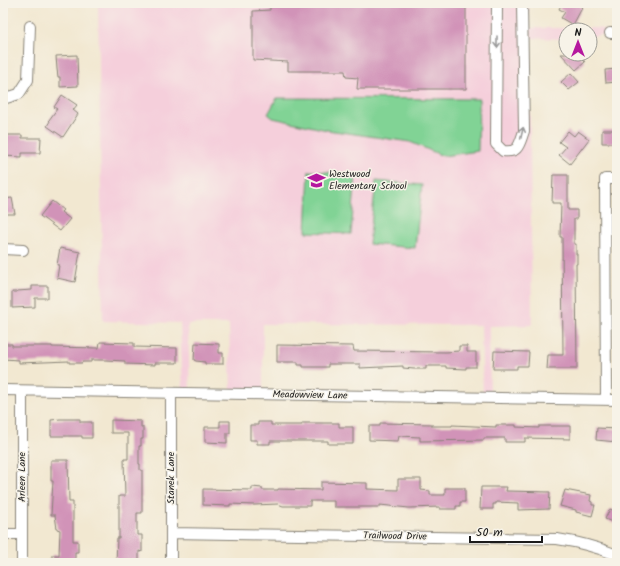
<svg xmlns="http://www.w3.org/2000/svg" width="620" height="566" font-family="Kalam,sans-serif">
  <rect width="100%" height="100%" fill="#f7f3e8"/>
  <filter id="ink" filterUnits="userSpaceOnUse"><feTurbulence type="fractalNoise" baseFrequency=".025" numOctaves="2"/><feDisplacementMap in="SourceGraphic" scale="8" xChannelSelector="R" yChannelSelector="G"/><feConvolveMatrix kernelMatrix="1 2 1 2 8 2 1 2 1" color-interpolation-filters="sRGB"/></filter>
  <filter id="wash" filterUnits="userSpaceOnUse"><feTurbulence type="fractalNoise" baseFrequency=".012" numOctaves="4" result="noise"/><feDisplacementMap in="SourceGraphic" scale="16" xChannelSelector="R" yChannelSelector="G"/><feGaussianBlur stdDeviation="0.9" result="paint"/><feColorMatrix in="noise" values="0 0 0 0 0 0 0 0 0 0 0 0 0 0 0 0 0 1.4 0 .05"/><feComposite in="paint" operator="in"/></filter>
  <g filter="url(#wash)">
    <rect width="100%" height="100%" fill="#f2e8d1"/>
    <path fill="#f5cfdb" d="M98,3H529V28H599L610,33L590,37V30H566V39L529,38L532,325L489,326L490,398L483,397L481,325L263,324V394H231L229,324H188L190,393H183L180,323L103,321Z"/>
    <path fill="#81d395" stroke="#4e7858" d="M277,98L479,99L478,151L443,156L410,142L327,130L273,118L268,114Z
      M309,171L356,174L351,234L306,232Z
      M376,181L422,185L415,248L369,244Z"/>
    <g id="blocks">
      <path fill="#d193b8" d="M270,3H466V89H357L358,78L346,77L345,71H288V62L253,60V11L270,10Z
        M562,3H583L581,7L582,8L573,25L561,18L565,12L559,9Z
        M561,54H578L585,62L576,70Z
        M77,55L78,86L60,87V77H58L57,69L56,56Z
        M617,69V82L606,83L605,70Z
        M571,73L579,82L569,90L561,82Z
        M62,95L77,105L73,110L78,114L63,137L47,126L50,121L49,120L57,109L54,107Z
        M602,130H617V143H602Z
        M568,131L574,136L578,131L589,139L570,164L559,155L566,147L559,142Z
        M4,135H22V138H41L40,153H22V157L3,156Z
        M553,175H568V210H577V219H574V244H576V254H577V264H576L577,369H547L548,355H563L562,237H560L561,203H552Z
        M12,198L15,214H3V199Z
        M52,201L63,210L61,212L70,219L60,231L40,216Z
        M60,248L80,252L75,282L57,278L59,265H57Z
        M32,286H48V298H35V307L12,308V292H17V291L32,290Z
        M100,342L134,343V347L177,348V363H155V365L125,364V361L106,360H91V362H82V363H69V361L19,363V360L3,359V344H12V346H52V347L99,348Z
        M195,343L219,344V353H223V364H205V362L196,361L194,360Z
        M277,345L353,346L354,351L446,352L459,351V346H467V352H476V367H466V369L446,368V366H426V369H414L403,368V366L360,368V364H328V367H303V365H298V362H277Z
        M494,351L529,352L528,366H517V369H493Z
        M60,419H80V422H92V438H82V436H51V420Z
        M111,420L141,421V427H143V439H141V446H139V464H140V470H142V513H137V535H142V552L139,551V563H116L117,538H119V496H125L124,459H128V433H111Z
        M220,421H230V433H227V443L205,442V427H220Z
        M258,422H271V425H302V423H339V427H353V444H328V441H270V444H257V440H250V425H258Z
        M380,423L432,424V426H452V425L496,427V425H516V427L539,428V426H570V439L525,438V442H505V438H484V440L420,441V437L399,436L398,441L369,440V426H380Z
        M597,428L617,429V442L596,440Z
        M51,460H68L69,502H73V541H78V552H75V563H52V555H59L60,530L57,529L55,515H51L53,481H51Z
        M398,479H421V490L430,491V495H445V488H465V502H460V506H456V509H440V507L409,508L380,505V507H334V501H310V506H283L278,504L254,505L230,504V506L203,505V489L252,490V487L262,488V490H278V489L321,490V482L367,483V489L398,490Z
        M481,487H507L506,491L550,492L549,509L518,510V503L496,502V504H493V509H480Z
        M565,490L591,495L590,501L592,502V505H595L592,516L576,512V510L560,506Z
        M610,509L617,512V524L605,519Z"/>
    </g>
  </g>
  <g filter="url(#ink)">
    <use href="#blocks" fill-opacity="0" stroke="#878276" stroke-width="1"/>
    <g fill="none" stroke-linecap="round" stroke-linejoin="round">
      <defs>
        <path id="minor" d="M497,3L496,144L503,151C519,153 519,145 524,131L522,3
          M610,33H617
          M3,99L19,94L28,80L30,26
          M3,249L23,250
          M3,390L617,400
          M606,399L605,179H617
          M171,533L557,539C578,542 597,547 617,555
          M3,534H22
          M22,563V391
          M171,563V393"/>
      </defs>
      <use href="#minor" stroke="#878276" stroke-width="12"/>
      <use href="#minor" stroke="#fff" stroke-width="10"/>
    </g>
    <defs><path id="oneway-shaft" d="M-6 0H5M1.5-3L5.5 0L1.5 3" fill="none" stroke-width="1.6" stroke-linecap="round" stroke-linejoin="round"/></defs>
    <g stroke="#999">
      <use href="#oneway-shaft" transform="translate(497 42) rotate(90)"/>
      <use href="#oneway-shaft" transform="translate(522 133) rotate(-77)"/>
    </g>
  </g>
  <defs>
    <symbol id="school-bare" viewBox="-9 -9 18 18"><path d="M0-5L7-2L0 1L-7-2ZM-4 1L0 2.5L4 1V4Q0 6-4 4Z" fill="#b5179e" stroke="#f7f3e8" stroke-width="2.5" paint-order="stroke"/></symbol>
  </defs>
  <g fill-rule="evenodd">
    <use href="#school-bare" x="304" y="168" width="25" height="25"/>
  </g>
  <g text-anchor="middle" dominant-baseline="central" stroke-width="3" stroke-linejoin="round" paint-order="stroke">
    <g font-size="10" fill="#1c1c1c" stroke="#f7f3e8" text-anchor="start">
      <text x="329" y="174">Westwood<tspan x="329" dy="12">Elementary School</tspan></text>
    </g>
    <g font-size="10" fill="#1c1c1c" stroke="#f7f3e8">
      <text transform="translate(310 395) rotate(1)">Meadowview Lane</text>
      <text transform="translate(22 477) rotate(-90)">Arleen Lane</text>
      <text transform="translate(171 478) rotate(-90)">Stanek Lane</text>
      <text transform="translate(395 536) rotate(1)">Trailwood Drive</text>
    </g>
  </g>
  <rect width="620" height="566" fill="none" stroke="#f7f3e8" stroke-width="16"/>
  <g transform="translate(578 42)"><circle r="19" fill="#f7f3e8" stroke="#9f9d96"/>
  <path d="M0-3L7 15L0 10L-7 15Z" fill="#b5179e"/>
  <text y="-6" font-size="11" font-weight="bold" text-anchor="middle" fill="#1c1c1c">N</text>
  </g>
  <path d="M470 536v6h72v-6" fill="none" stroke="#1c1c1c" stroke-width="2"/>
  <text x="476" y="536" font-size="12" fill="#1c1c1c" stroke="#f7f3e8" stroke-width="3" paint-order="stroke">50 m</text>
</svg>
